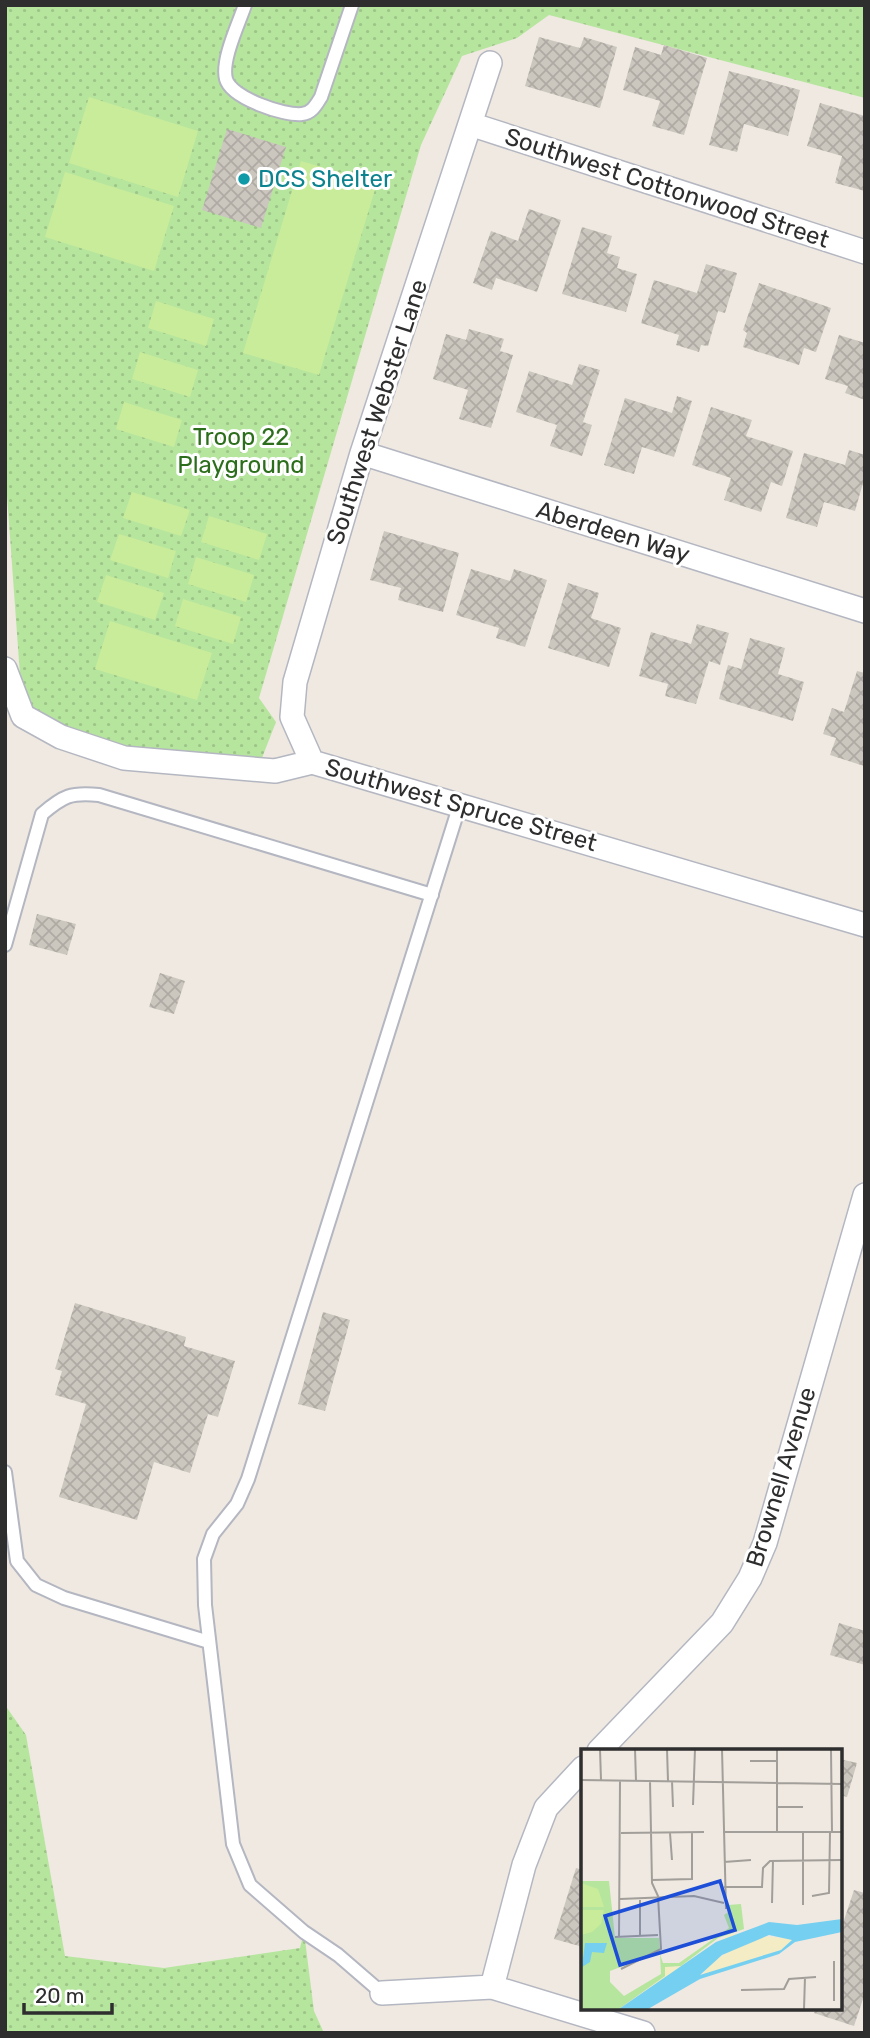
<svg xmlns="http://www.w3.org/2000/svg" width="870" height="2038" font-family="Rubik,sans-serif">
  <defs>
    <pattern id="park-dots" width="8" height="8" patternUnits="userSpaceOnUse" patternTransform="scale(1.75)"><rect width="8" height="8" fill="#b6e59e"/><path d="M2 2h.1M6 6h.1" fill="none" stroke="#9dc588" stroke-width="1.8" stroke-linecap="round"/></pattern>
    <pattern id="building-cross-hatch" width="8" height="8" patternUnits="userSpaceOnUse" patternTransform="scale(1.75)"><rect width="8" height="8" fill="#cbc7bf"/><path d="M0 0l8 8M0 8l8-8" fill="none" stroke="#afaba4"/></pattern>
  </defs>
  <rect width="100%" height="100%" fill="#efe9e1"/>
  <path fill="url(#park-dots)" d="M5,5H865V98L549,15L517,38L462,56L421,145L259,698L276,722L260,763L110,745L23,716L5,468Z
    M5,1705L26,1735L65,1956L164,1968L300,1948L304,1932L314,2011L324,2033H5Z"/>
  <path fill="#c9ec9a" d="M89,97L198,131L178,197L69,163Z
    M301,161L377,183L319,375L243,353Z
    M65,172L174,206L154,271L45,237Z
    M156,301L214,319L206,346L148,328Z
    M140,352L198,370L190,397L132,379Z
    M124,402L182,420L174,447L116,429Z
    M132,492L190,510L181,536L123,518Z
    M209,516L267,534L259,560L201,542Z
    M119,534L176,551L168,578L110,560Z
    M196,557L254,575L246,602L188,584Z
    M106,575L164,593L155,620L97,602Z
    M183,599L241,617L233,644L175,626Z
    M110,621L212,653L197,700L95,669Z"/>
  <path fill="url(#building-cross-hatch)" d="M539,37L580,48L584,37L617,47L600,108L525,86Z
    M664,45L707,58L684,135L652,126L660,101L623,90L635,47L661,55Z
    M729,71L800,90L788,136L744,124L737,152L709,145Z
    M820,103L865,116V191L835,183L842,156L807,146Z
    M227,129L286,147L261,228L202,210Z
    M529,209L561,220L537,292L496,278L492,290L473,283L491,231L518,241Z
    M582,227L612,236L607,253L620,257L617,268L637,274L626,312L562,294Z
    M706,264L737,273L725,313L718,311L708,346L701,345L699,352L676,345L679,335L641,323L654,280L697,293Z
    M759,283L831,308L816,352L804,348L799,365L743,347L747,333L743,330Z
    M469,329L504,339L500,351L513,355L491,428L459,419L468,390L433,379L446,334L466,340Z
    M839,335L865,343V400L845,393L848,386L825,379Z
    M579,364L600,370L583,422L592,425L582,456L550,446L557,425L516,412L529,371L572,385Z
    M677,396L692,401L674,457L642,447L634,474L604,465L625,398L672,413Z
    M711,407L752,420L746,436L793,451L782,486L771,482L761,512L724,500L731,478L692,465Z
    M849,450L865,455V476L855,511L824,502L817,527L786,518L804,453L845,465Z
    M384,531L459,553L443,612L398,600L401,588L370,580Z
    M471,569L510,581L514,569L547,580L525,647L496,638L499,628L456,615Z
    M568,583L599,593L591,618L621,628L609,667L548,648Z
    M697,624L729,633L720,665L709,661L696,704L665,696L668,684L639,676L651,632L691,644Z
    M750,638L785,648L778,674L804,682L793,721L719,699L728,665L741,669Z
    M857,671L865,673L864,766L830,755L836,738L823,734L832,708L844,712Z
    M37,914L76,924L67,955L29,945Z
    M160,973L185,981L174,1014L149,1007Z
    M75,1303L186,1337L184,1346L235,1361L218,1417L208,1414L190,1473L154,1462L137,1520L59,1497L86,1404L55,1395L62,1371L55,1369Z
    M323,1312L350,1320L325,1411L298,1404Z
    M839,1623L865,1631V1665L830,1655Z
    M840,1759L857,1763L847,1797L840,1795Z
    M576,1868L583,1870V1947L554,1939Z
    M854,1890L865,1893V1993L854,2026L814,2013L816,2008H840V1932Z"/>
  <g fill="none" stroke-linecap="round" stroke-linejoin="round">
    <defs>
      <path id="lane" d="M245,5C239,23 221,60 226,79C231,98 284,116 302,114C312,113 316,105 321,97L352,5
        M5,945L42,814C63,796 71,792 99,795L432,895
        M5,1472L17,1561L36,1585L64,1598L209,1642
        M382,1993L338,1955L304,1932L250,1885L233,1844L205,1605L204,1559L213,1534L237,1504L248,1479L460,804"/>
      <path id="street" d="M470,124L865,252
        M362,453L865,611
        M5,669L23,716L61,737L124,758L275,771L312,762L865,925
        M312,762L292,717L295,682L362,453L490,63
        M599,1751L722,1623L750,1578L765,1543L865,1195
        M492,1987L524,1865L546,1808L583,1768
        M382,1993L492,1987L643,2033"/>
    </defs>
    <use href="#lane" stroke="#b4b7c1" stroke-width="16"/>
    <use href="#street" stroke="#b4b7c1" stroke-width="26"/>
    <use href="#lane" stroke="#fff" stroke-width="12"/>
    <use href="#street" stroke="#fff" stroke-width="23"/>
  </g>
  <circle fill="#0f9aa8" stroke="#fff" stroke-width="2.5" cx="244" cy="179" r="7"/>
  <g text-anchor="middle" dominant-baseline="central" stroke-width="6" stroke-linejoin="round" paint-order="stroke">
    <g font-size="24" fill="#0d838f" stroke="#fff" text-anchor="start">
      <text x="258" y="179">DCS Shelter</text>
    </g>
    <g font-size="24" fill="#2e2e2e" stroke="#fff">
      <text transform="translate(667 188) rotate(18)">Southwest Cottonwood Street</text>
      <text transform="translate(377 412) rotate(-72)">Southwest Webster Lane</text>
      <text transform="translate(613 532) rotate(17)">Aberdeen Way</text>
      <text transform="translate(461 805) rotate(16)">Southwest Spruce Street</text>
      <text transform="translate(781 1477) rotate(-73)">Brownell Avenue</text>
    </g>
    <g font-size="24" fill="#2c6e1b" stroke="#fff">
      <text x="241" y="437">Troop 22<tspan x="241" dy="28">Playground</tspan></text>
    </g>
  </g>
  <g transform="translate(581 1749)">
    <rect width="261" height="261" fill="#efe9e1"/>
    <path d="M149,185H160L31,260L84,227V218L100,217ZM178,187L212,190L200,201L120,227L133,211Z" fill="#f3ecc5"/>
    <path d="M0,132H28L34,189H78L79,203L29,222V233L43,247L80,225L79,205L82,214H98L148,179L143,166L149,162L147,156L160,155L163,180L137,189L100,217L84,218V227L38,260H0Z" fill="#b6e59e"/>
    <path d="M0,134L17,140L23,158H0ZM0,161H23L20,175L11,183L0,186Z" fill="#c9ec9a"/>
    <path d="M261,170V183L214,193L198,205L119,230L67,260H38L135,193L188,173L216,176ZM188,186L211,191L200,201L119,226L141,206ZM4,194H26L23,204L11,203L9,213L1,218Z" fill="#75cff0" fill-rule="evenodd"/>
    <path fill="none" stroke="#a29e99" stroke-width="2" d="M19,0L20,31M54,0L55,32M86,0L87,32M141,0L145,160M250,0L251,83M169,12H196M0,31L261,35M91,32L92,58M112,56L114,0M196,58H222M142,83H261M196,83V0M40,84L123,83M89,84L91,111M143,113L170,111M71,131L111,130V83M143,138H181L182,119L189,112L261,111M231,147L248,144L249,84M39,150L113,147L143,154M191,154L192,111M222,156V83M34,188L77,186M38,188L39,32M59,188V151M253,212V252M40,220L80,200L77,147L71,134L69,32M160,241L203,240L208,230L235,228M223,260L224,228"/>
    <path fill="#1d4ed8" fill-opacity="0.15" stroke="#1d4ed8" stroke-width="3.5" d="M139,132L154,181L39,216L24,167Z"/>
    <rect width="261" height="261" fill="none" stroke="#2e2e2e" stroke-width="3.5"/>
  </g>
  <rect width="870" height="2038" fill="none" stroke="#2e2e2e" stroke-width="14"/>
  <path d="M24 2003v10h88v-10" fill="none" stroke="#2e2e2e" stroke-width="3.5"/>
  <text x="35" y="2003" font-size="21" fill="#2e2e2e" stroke="#ffffff" stroke-width="5" paint-order="stroke">20 m</text>
</svg>
